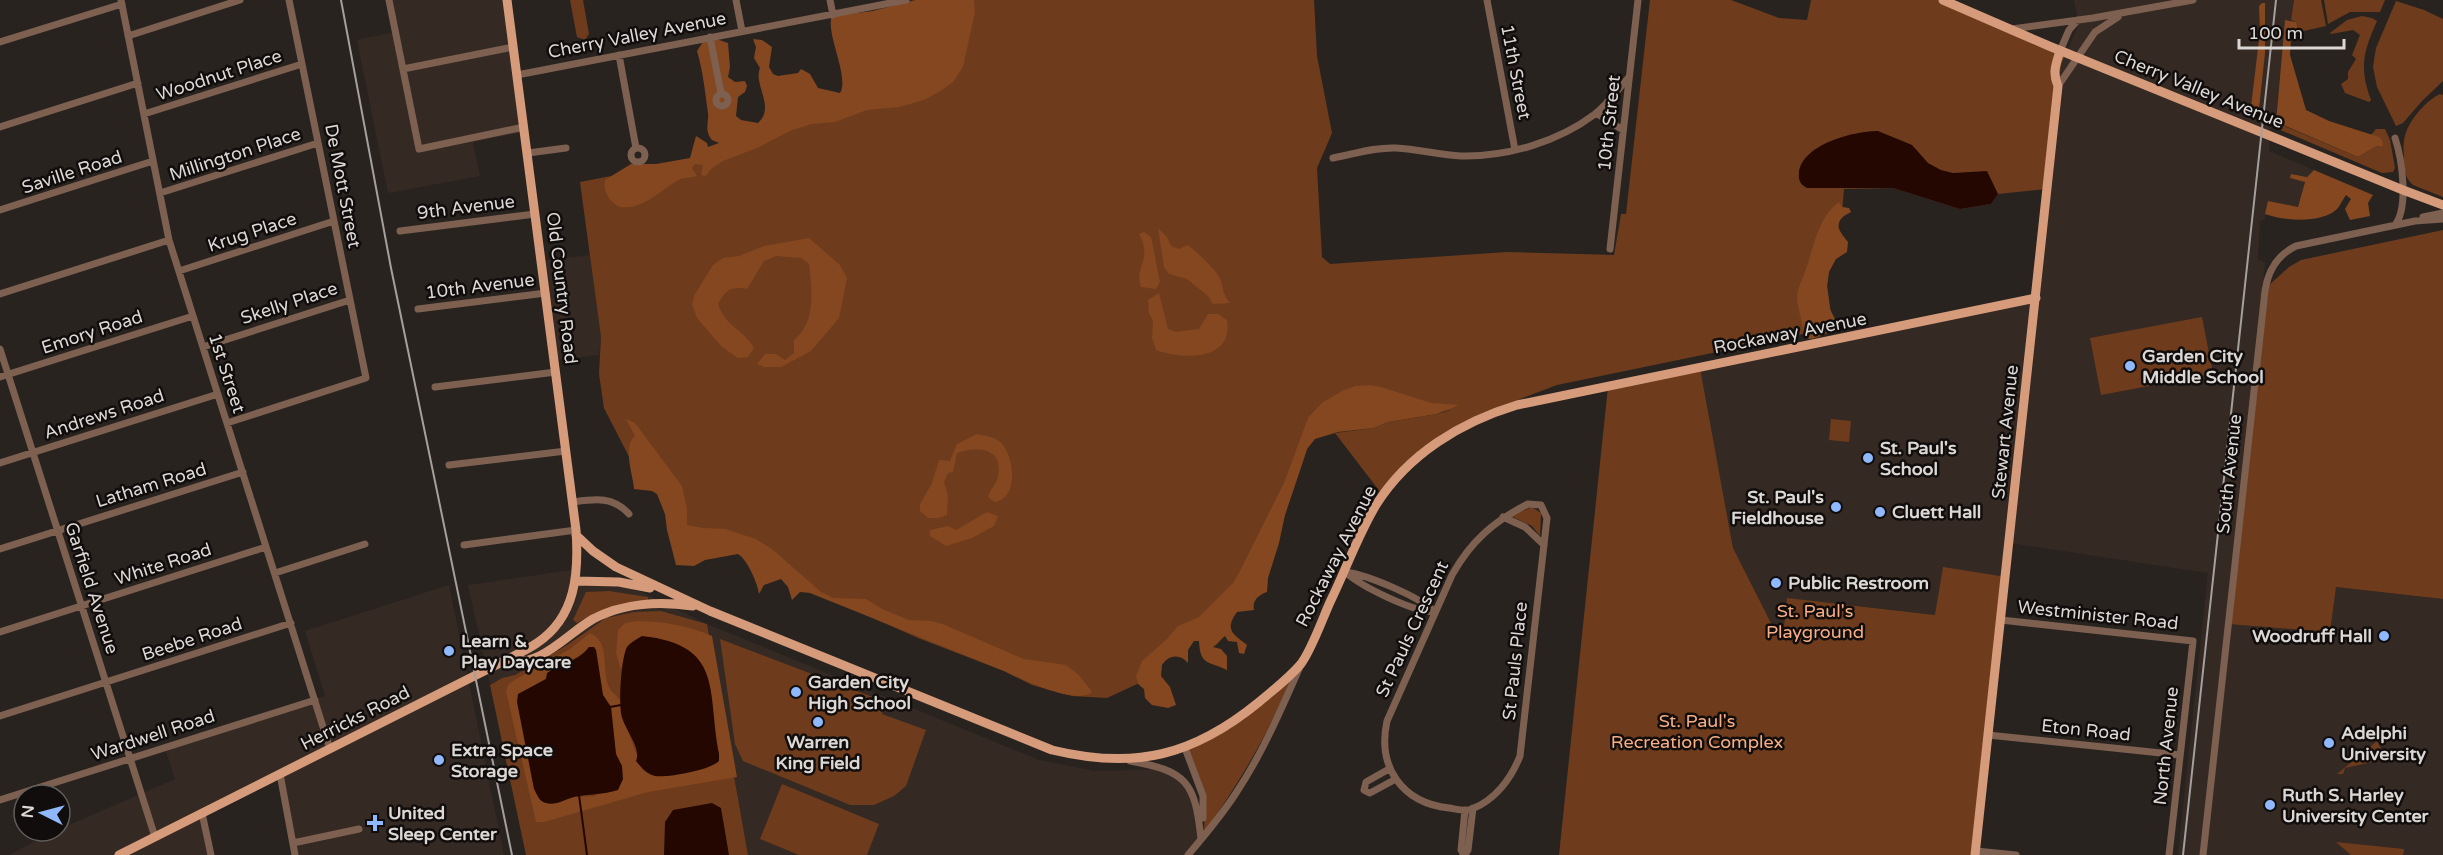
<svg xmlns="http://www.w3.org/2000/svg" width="2443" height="855" font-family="'Varela Round',sans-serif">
  <rect width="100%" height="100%" fill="#292320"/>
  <path fill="#352923" d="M389,0H507L524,132L473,142L480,176L388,193L357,40L395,32Z
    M2074,0H2294L2291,20L2285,21L2276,119L2277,123H2271L2269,151L2314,170L2307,177L2291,174L2290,178L2305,181L2298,207L2268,201L2265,219L2260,221L2258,259L2265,263L2229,624L2330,632L2336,587L2443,599V855H2178L2208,573L2010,543L2006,577L1936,615L1842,604L1837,646L1777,637L1733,548L1700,368L2036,299L2061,65L2079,24Z
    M590,255L601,337L599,355L556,360L542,261Z
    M578,569L577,581L621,582L707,624L1039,760L1095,771L1159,769L1179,779L1192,793L1199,838L1186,855H748L707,624L661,611L582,633L564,647L515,675L502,678L490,684L468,585Z
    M449,585L504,855H295L281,775L203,813L211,855H9L51,833L60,831V829L175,779L165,748L325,696L305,631Z"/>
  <path fill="#6e3c1c" d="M570,0H583L589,34L585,40L577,37Z
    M929,0H1314L1317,56L1332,133L1317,168L1322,257L1330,264L1507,252L1614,255L1621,214H1626L1650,0H1731L1779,18L1807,20L1811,0H1943L2066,53L2061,65L2047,189L1998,194L1991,204L1960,209L1893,188L1844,189L1842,213L1831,251L1827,286L1833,328L1557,385L1489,411L1443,436L1381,493L1335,433L1374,428L1388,422L1437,414L1451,410L1312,435L1277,538L1148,679L1107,698L1072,696L1032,685L1004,671L918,638L769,572L745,549L671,528L656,490L641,480L604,408L599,374L601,337L580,182L694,160L846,96L832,19Z
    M2294,0H2321L2326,26L2299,32L2296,22L2291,20Z
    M2324,0H2385L2380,12H2350L2328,24Z
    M2396,1L2424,10L2443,19V81L2422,101L2403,123L2396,126L2377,87L2373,67L2376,48Z
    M2362,16L2372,18L2377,21C2363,53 2359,67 2371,100L2369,102L2345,93L2341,84L2348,79V72L2356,59L2352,55L2360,35L2353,30L2331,34L2330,33L2347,20Z
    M2440,94L2443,95V197L2413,185C2405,178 2404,170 2404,160C2404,153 2403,147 2404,141C2406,123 2425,101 2440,94Z
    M2271,123H2277L2358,157L2377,146L2382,140L2371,135L2376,129H2385L2390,140L2395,168L2393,172L2382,173L2271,126Z
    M2443,230V599L2336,587L2330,632L2228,624L2269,285L2289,267L2301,260Z
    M2202,317L2213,374L2101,395L2090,338Z
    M1700,368L1733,548L1778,637L1793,639L1784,627L1787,598L1935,615L1943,567L2006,577L1975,855H1559L1608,387Z
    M1831,419L1851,421L1849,442L1829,440Z
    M1532,507L1541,513L1540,536L1532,526L1511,516Z
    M609,591L648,597V601C621,603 600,609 577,623L573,620L586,592Z
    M661,611L707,624L748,855H526L490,685L502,678L515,675L564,647L606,618L634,612Z
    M720,639L886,702L882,714L926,730L906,786L894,796L874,805H850L743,761L735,744Z
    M1291,678C1269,734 1238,784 1204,833L1205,808L1189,749L1231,728Z
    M2377,741L2386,759L2345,768L2343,774H2337Z
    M782,784L879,824L867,855H799L760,839Z
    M2336,842L2404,849V851L2403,855H2351Z"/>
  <path fill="#844720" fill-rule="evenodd" d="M915,0H974L975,12L963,67L953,82L939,92L924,100L899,107L867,110L835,122L812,124L792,130L757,148L723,161L711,169L706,176L701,175L703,165L695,164L692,168L697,176C691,178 684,177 679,180C659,190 645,210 620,207C609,202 603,192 605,180L631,164H656L690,158L696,136L707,143L708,147L719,143L712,140C704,130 709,124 708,113C705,92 703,71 697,51L703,42L716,39L728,43L730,67L728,77L735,82L745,81L747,86L745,92L738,97L736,116L741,120L758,123C776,107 753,85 760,68L754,58L756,47L753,39L762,40L772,47L769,67L773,74L778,76L798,73L801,69L810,74L818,88L840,93C850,77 825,33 832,16L873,11Z
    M2262,3H2265V53L2258,118L2250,115L2260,31L2259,6Z
    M2285,20L2296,22L2299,32L2291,37L2290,55L2306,110L2329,121L2379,137L2382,140L2383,146H2377L2358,157L2276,122Z
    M2314,170L2373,195L2368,203L2370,216L2350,220L2345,209L2351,199L2346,195C2343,199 2341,204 2338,208C2323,224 2284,221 2265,214L2268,201L2298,207L2305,182L2290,178L2291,174L2307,177Z
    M1839,202L1842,207L1849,208L1851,212C1848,214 1844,215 1842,218C1833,226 1843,235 1848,242L1847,252L1836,259L1829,272L1827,286L1830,309L1837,323L1833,331C1825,333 1818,339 1809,339L1803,334C1803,321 1798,311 1797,298C1797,289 1802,280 1805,272C1814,248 1817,218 1839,202Z
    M1158,228L1167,237L1171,246L1179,249L1188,245C1197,253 1217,269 1221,281C1223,290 1224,295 1230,303L1213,304L1208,296L1187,279L1169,274L1164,267Z
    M1144,232L1151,237L1160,282L1156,289L1141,287C1134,267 1153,259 1139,234Z
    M809,238L840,265L847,278L839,318L811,351L781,367H764L757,364L765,354H776L785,360L794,353V340C816,323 812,290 809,264L801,258L776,256L764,261L747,289C730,286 726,290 718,304C726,328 744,329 754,348L748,357L738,358L722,347L697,318L692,304L695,294L713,265L723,258L739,256L764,246Z
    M1159,293L1168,329L1176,332L1199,329L1208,314H1218L1227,320C1234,361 1182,360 1156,350L1152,338L1153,320L1149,314L1148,300Z
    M1370,385L1381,387L1431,403L1459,405L1437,414L1388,422L1374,428L1338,432L1315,439L1307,449L1285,515L1279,543L1268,578L1267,592C1258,595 1252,601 1254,610L1237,612C1224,630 1233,634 1247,645L1244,654L1239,653L1237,642L1228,641L1225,636C1221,639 1218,644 1213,647L1221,649L1227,656V670C1209,661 1200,666 1199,641H1194L1188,650V663C1180,653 1168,655 1162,665L1161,676L1170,687L1176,705L1168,708L1152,705L1145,698L1144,689L1138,684L1136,676L1142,661L1167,639L1178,626L1199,617L1233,583L1240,571L1284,483L1308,418L1323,402L1344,390L1356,386Z
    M626,419L635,423L682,486L687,509V525L703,528L725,529L756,539L772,549L821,592L833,598L866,599L882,609L909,620L932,621L945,625L1024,659L1066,665L1079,675L1092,692C1076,706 1021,679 1004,671L810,593L800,592L792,600L788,587L781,579L764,585L759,594C758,584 747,559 738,554L705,560L694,566L676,565L667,530L665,514L657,494L652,491L634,489C633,474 622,447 635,436Z
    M977,434C986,436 997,437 1003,445C1015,460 1018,500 994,502L988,497C990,489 996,485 998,476C1004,448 977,445 957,453L953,472L948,473L944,482L948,496L947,515L939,518H928L920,511V504L932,483L939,460L950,461L957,444Z
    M987,512L998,516L994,526L972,538L946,546L930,536V530L948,526L956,530Z
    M637,621C661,621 690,626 712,636L737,777L648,792L544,822H536L506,691L508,685L516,679L570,649L590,633C611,642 601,670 609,687C612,694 618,695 621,702V713L638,758L655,776L706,769L719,754L715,730L654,638C628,635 627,649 621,670L616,653L618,630L625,623ZM589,647L596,650L603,695L611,707L616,754L622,766L594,796L574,797L558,803L537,684C547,679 552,670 560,665C572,658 580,658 589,647Z"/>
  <path fill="#240700" d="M1878,131L1912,145L1928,163L1941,170L1953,173L1987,171L1998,194L1991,204L1960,209L1893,188H1807C1801,185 1798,181 1799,173C1801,145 1853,131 1878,131Z
    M642,636C724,645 707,690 719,754V761C710,770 667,778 655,776C646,774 641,767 636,761C642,747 623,728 621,713C619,700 621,659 627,647C631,642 637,639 642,636Z
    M589,647H594L596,650L603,695L611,707L616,754L622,766L623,779L618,790C603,795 589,794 574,797C565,799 556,806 546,803C539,802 537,794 534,789L517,702L518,694L546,679L547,673C562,663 579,661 589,647Z
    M712,803L721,808L729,855H664L665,822L673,810Z"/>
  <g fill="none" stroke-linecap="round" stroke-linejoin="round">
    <path stroke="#240700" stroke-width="2" d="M610,707L621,705
      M579,795L587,855"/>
    <path stroke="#7d6050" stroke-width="7" d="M121,0L169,240L330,749
      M389,0L419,149L524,127
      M736,0L742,31
      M830,0L833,15
      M1487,0L1515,150
      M2012,29L2093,18L2193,0
      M128,36L240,0
      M710,37L721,93
      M0,42L122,4
      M2060,51L2069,30L2078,20
      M619,55L636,148
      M403,69L513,47
      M517,75L906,0
      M2058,86L2095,32L2118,17
      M716 100a6 6 0 1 1 12 0a6 6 0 1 1-12 0Z
      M1596,113L1623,130
      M144,114L302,64
      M0,127L138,83
      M631 155a7 7 0 1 1 14 0a7 7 0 1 1-14 0Z
      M528,153L566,148
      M1333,158C1354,154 1375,147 1396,148C1418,149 1439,155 1461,156C1507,157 1558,142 1595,114C1608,104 1618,89 1629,77
      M160,193L318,143
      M0,210L153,161
      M2423,217L2443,213
      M2395,225C2409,207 2402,159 2395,138
      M400,231L535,214
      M1610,249L1638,0
      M179,271L334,221
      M0,294L169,240
      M418,309L546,293
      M203,347L350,300
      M0,349L155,837
      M0,377L193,316
      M435,387L556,372
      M227,423L366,378L289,0
      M0,463L218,394
      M449,465L566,451
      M573,502C595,499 613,496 629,514
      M1528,504L1541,505L1547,518L1520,756C1511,779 1495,800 1472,809C1465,812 1456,809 1449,808C1402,803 1377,767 1387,721L1452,575C1471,541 1494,521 1528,504Z
      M1503,517L1525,527L1544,545
      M464,545L576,530
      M0,549L243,472
      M1345,572C1368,575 1418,596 1435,612C1413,612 1362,587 1345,572Z
      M275,573L365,544
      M2001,620L2193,641L2169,855
      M0,632L266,547
      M0,716L291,623
      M1988,735L2180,755
      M1185,748L1203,796V818
      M1130,761C1187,771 1195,782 1201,839
      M1389,769L1366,782L1364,790L1370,793L1394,780
      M280,774L295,855
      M0,800L315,700
      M202,813L211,855
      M293,843L359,829
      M1976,851L2016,855
      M1188,855C1205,835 1222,815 1236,793C1262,754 1280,712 1299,669
      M1464,855L1461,850L1465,810
      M1465,855L1468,850L1473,808
      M2203,855L2265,291C2268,270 2277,255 2296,246L2415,221L2443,219"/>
    <path stroke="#d69b7a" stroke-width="9" d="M1943,0L2049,46L2403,190L2443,205
      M576,535L593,551L616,567L710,611L1052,750C1135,770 1193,756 1259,702C1273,690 1288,679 1300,665C1311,652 1323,617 1331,600C1346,569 1358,535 1376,505C1408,454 1461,422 1517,405L2036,298
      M576,581L619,582L650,588
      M504,661C541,668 564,636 593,619C623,603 660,601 693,606
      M119,855L504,661C515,655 527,650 537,643C576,617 579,573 576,530L507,0
      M1975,855L2058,86C2052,73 2056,64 2060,51"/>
    <path stroke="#a4a09d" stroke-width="2" d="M341,0L391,268L512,855
      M2183,855L2276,0"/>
  </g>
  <g fill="#8fb8fd" stroke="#100d0c" stroke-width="2">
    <circle cx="2130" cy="366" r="6"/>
    <circle cx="1868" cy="458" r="6"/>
    <circle cx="1836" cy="507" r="6"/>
    <circle cx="1880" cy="512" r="6"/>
    <circle cx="1776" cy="583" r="6"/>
    <circle cx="2384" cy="636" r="6"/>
    <circle cx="449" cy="651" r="6"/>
    <circle cx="796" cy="692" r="6"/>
    <circle cx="818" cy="722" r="6"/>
    <circle cx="2329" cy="743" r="6"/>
    <circle cx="439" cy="760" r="6"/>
    <circle cx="2270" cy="805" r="6"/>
    <path d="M372 814h6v6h6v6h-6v6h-6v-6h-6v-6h6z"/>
  </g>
  <g text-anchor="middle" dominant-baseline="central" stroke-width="5" stroke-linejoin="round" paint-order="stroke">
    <g font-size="18" fill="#dbd8d5" stroke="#100d0c">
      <text transform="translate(637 35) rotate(-11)">Cherry Valley Avenue</text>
      <text transform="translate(1516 72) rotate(79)">11th Street</text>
      <text transform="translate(219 75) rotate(-18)">Woodnut Place</text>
      <text transform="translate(2199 89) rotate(22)">Cherry Valley Avenue</text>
      <text transform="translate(1609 123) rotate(-84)">10th Street</text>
      <text transform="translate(235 154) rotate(-18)">Millington Place</text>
      <text transform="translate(72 172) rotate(-18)">Saville Road</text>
      <text transform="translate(343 186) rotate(79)">De Mott Street</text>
      <text transform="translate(466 207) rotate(-7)">9th Avenue</text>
      <text transform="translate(252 232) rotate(-18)">Krug Place</text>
      <text transform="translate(480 286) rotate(-7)">10th Avenue</text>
      <text transform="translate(562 288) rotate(83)">Old Country Road</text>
      <text transform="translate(289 303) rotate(-18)">Skelly Place</text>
      <text transform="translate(92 332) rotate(-18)">Emory Road</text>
      <text transform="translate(1790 333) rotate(-11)">Rockaway Avenue</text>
      <text transform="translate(227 373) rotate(72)">1st Street</text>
      <text transform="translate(104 414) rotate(-18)">Andrews Road</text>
      <text transform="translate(2005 432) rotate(-84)">Stewart Avenue</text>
      <text transform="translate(2229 474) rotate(-84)">South Avenue</text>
      <text transform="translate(151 485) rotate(-17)">Latham Road</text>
      <text transform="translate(1336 556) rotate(-63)">Rockaway Avenue</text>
      <text transform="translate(163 564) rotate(-18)">White Road</text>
      <text transform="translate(92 588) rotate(72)">Garfield Avenue</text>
      <text transform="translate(2098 615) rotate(6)">Westminister Road</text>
      <text transform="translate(1412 629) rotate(-65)">St Pauls Crescent</text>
      <text transform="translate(192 639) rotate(-18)">Beebe Road</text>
      <text transform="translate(1515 661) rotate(-84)">St Pauls Place</text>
      <text transform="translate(355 718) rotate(-27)">Herricks Road</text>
      <text transform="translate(2086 730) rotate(6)">Eton Road</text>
      <text transform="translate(153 735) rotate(-18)">Wardwell Road</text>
      <text transform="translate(2166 746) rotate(-84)">North Avenue</text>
    </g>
    <g font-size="18" font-weight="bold" fill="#dbd8d5" stroke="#100d0c" text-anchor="start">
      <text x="2142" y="356">Garden City<tspan x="2142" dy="21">Middle School</tspan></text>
      <text x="1880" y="448">St. Paul's<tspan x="1880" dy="21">School</tspan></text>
      <text x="1824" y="497" text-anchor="end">St. Paul's<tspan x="1824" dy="21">Fieldhouse</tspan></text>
      <text x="1892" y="512">Cluett Hall</text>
      <text x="1788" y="583">Public Restroom</text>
      <text x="2372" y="636" text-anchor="end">Woodruff Hall</text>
      <text x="461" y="641">Learn &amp;<tspan x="461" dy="21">Play Daycare</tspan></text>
      <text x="808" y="682">Garden City<tspan x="808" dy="21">High School</tspan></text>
      <text x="2341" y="733">Adelphi<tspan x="2341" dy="21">University</tspan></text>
      <text x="818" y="742" text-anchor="middle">Warren<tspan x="818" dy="21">King Field</tspan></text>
      <text x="451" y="750">Extra Space<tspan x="451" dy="21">Storage</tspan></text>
      <text x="2282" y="795">Ruth S. Harley<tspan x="2282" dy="21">University Center</tspan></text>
      <text x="388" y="813">United<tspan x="388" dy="21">Sleep Center</tspan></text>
    </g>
    <g font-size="18" fill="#f7ae84" stroke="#100d0c">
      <text x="1815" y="611">St. Paul's<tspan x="1815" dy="21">Playground</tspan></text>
      <text x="1697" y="721">St. Paul's<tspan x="1697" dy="21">Recreation Complex</tspan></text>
    </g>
  </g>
  <g transform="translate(42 813) rotate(276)"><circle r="28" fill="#100d0c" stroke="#615e5c" stroke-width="1.5"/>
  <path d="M0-4.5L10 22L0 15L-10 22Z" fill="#8fb8fd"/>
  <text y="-9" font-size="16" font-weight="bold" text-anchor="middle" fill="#dbd8d5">N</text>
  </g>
  <path d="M2239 39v9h105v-9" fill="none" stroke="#dbd8d5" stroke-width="3"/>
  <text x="2248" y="39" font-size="18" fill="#dbd8d5" stroke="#100d0c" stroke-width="4.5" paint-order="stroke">100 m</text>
</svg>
